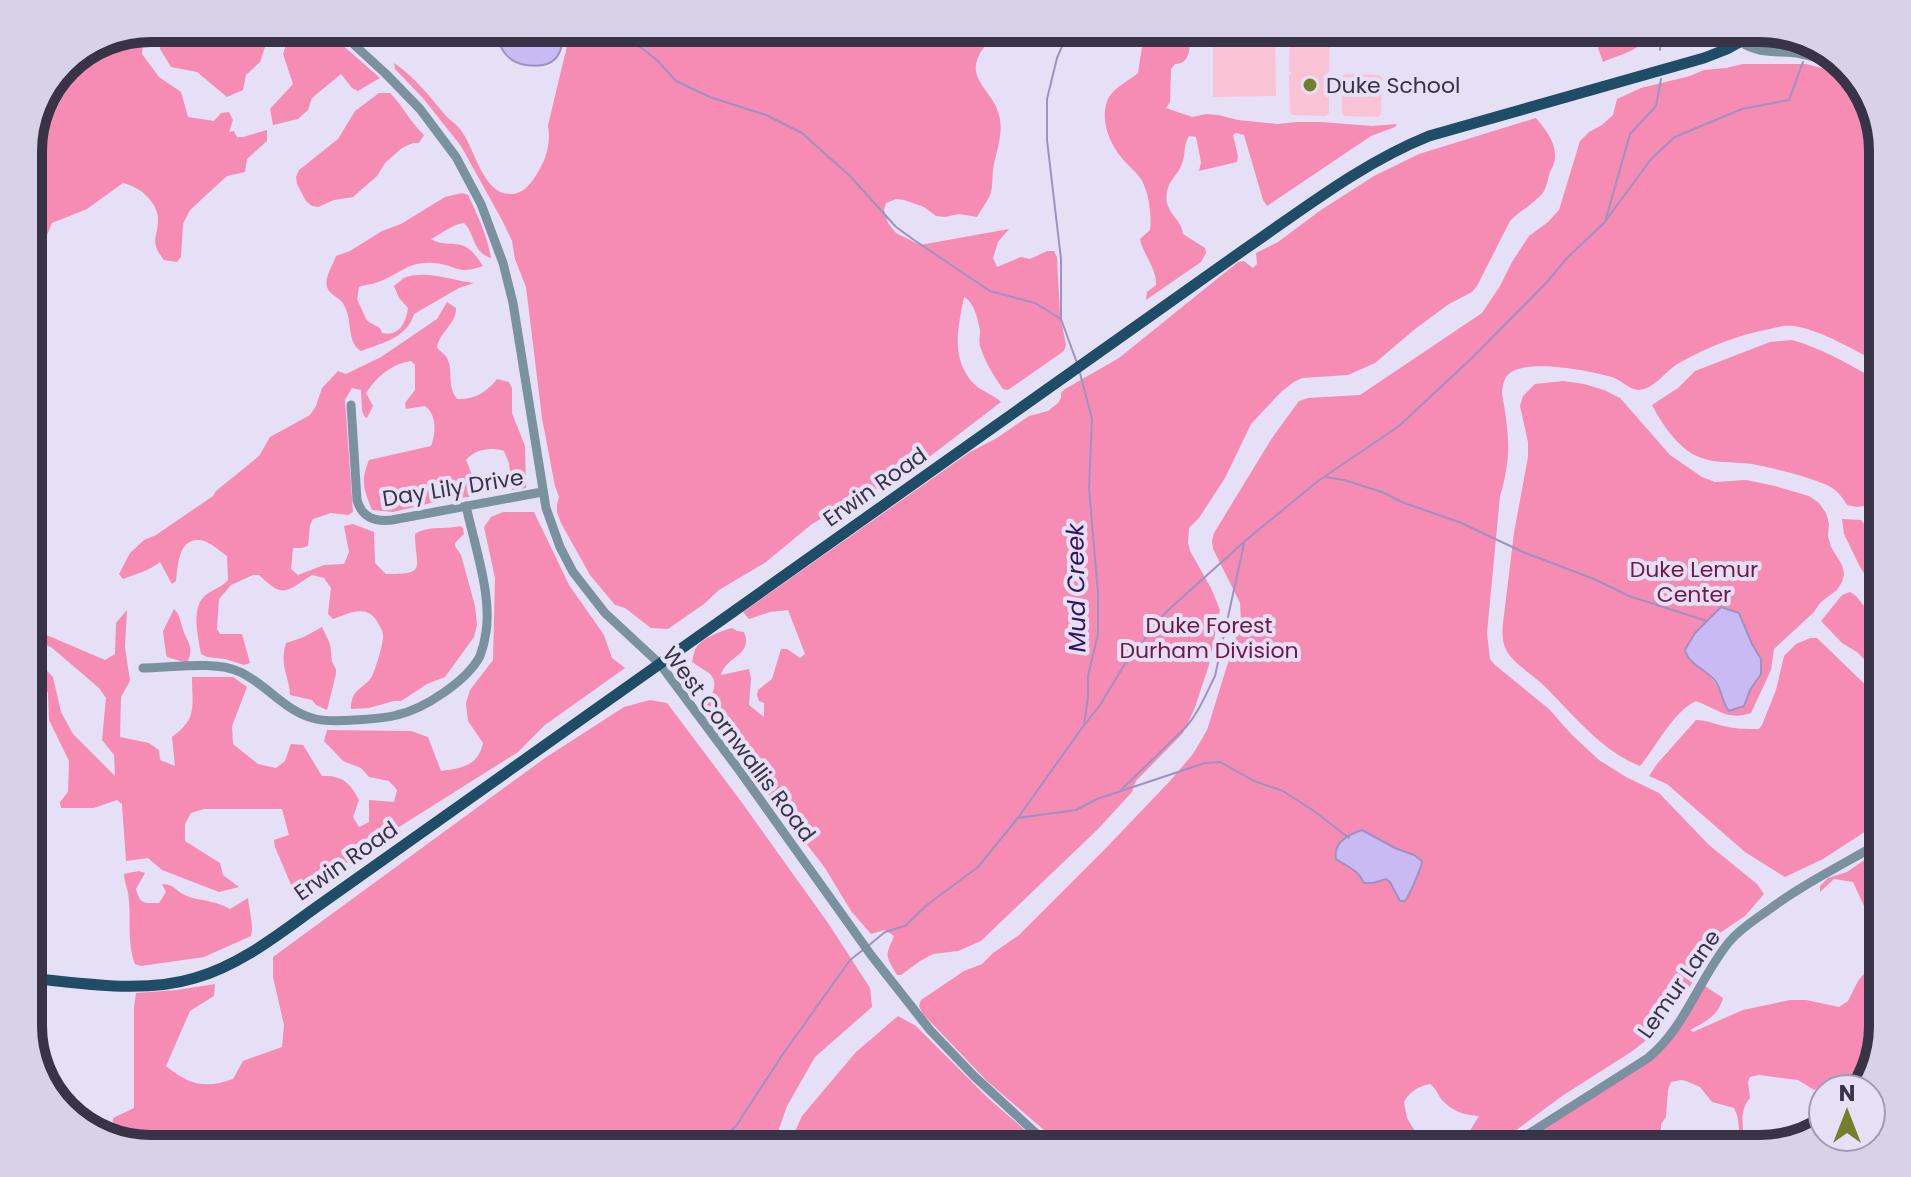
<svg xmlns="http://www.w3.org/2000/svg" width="1911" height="1177" font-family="Poppins,sans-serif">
  <rect width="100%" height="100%" fill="#e5e0f6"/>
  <path fill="#fac2d5" d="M1213,28H1275L1276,96L1213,97Z
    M1293,32L1327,33L1330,36L1329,72L1326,74L1329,77V113L1326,116L1292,115L1290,112L1289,75L1292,73L1289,71L1290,34Z
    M1345,74L1379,75L1382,78L1381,114L1378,117L1344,116L1342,113V77Z"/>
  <path fill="#f68bb4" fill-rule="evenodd" d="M162,28H323L380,78L358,91L352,88L341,74L312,98L308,110L298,119L273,125L270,109L293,84L283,54L286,45L281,34L267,41L260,62L246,75L243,90L227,97L197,72L171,67L160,49Z
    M569,28H1000C991,40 979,49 976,64C973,81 992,94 997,109C1006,130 996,150 993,170C992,178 993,188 990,195C987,202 981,210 977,217L959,214L945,217L936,216L924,207L904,200L896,199L886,203L884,210L888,223L896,233L920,245L1009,229L998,242L993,258L997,267L1021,257L1030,259L1047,251H1054L1057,257L1060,315L1066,345L1064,351L1008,390L1003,389C994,376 986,364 981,349C978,342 980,338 980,330C978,319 974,302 964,297C958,327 950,359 974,384C982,392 993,394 1001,402L890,487L881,492L882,489L878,488L868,492L812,524L766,562L719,590L704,604L668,629L651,628L625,608L615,605L590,575L561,523L557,512V504L559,497L555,486L542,418L526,287L515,259L512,241L503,222L461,146L422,97L395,69L394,63C415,77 430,97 446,116C451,121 456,124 460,129C475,147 482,195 511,194C522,194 529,186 535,177C546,160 551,145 548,125L569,38Z
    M1147,28H1189C1190,42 1193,64 1175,64L1171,69L1170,102L1166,108L1192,117L1206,114L1218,115L1238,120L1278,124L1296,122H1321L1372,126L1397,124L1395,127L1371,136L1267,206L1263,200L1244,135L1236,133L1233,135L1238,156L1237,162L1199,171L1201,162L1196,137L1189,136C1183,145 1186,156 1181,166C1178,174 1170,180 1168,188C1166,193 1166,201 1168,206C1172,217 1182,222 1183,234L1205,248L1206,253L1201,262L1146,300L1147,292L1156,285C1157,268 1143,255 1140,239L1150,230C1152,217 1149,193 1142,181C1137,172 1127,165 1121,157C1108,141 1099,116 1109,97C1115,87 1130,80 1138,73L1143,40Z
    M1601,28H1696L1693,32C1678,30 1662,25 1649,36C1643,40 1640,46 1634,49C1624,55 1613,57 1603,62L1598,48Z
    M144,31L142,54L159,77L181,92L188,117L214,121L221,113L229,112L233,120L229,132L234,131L237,137H243L267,130V141L247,159L245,172L227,176L190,210L183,224L181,257L177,262L164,260C148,240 159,237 158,217C156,200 138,186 123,183L87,209L52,223L45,240H32L28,236V144L64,64Z
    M1743,64H1806L1853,76L1866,89L1883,144V365C1857,352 1822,330 1794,326C1786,325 1777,327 1770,329C1737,335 1708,347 1679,363C1666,370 1655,389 1639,390C1630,390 1621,380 1612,377C1591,371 1520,356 1506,377C1503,382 1502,389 1502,394C1509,432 1512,458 1500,496L1487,633L1490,659L1495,665L1549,709L1572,735L1599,760L1626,777L1659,793L1709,845L1757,884L1764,894L1745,916L1717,935L1686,994L1664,1016L1659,1026L1648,1039L1631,1052L1562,1096L1491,1149H1461L1464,1140L1479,1116C1465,1115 1453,1112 1442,1100C1437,1094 1437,1089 1430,1084C1419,1086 1409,1092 1404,1102L1407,1118L1422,1143V1149H1066L987,1081L923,1014L919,1006L921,1000L964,971L982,964L993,953L1019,935L1106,848L1169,782L1193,754L1207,730L1241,621L1240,603L1213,549L1212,541L1214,533L1272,438L1299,401L1308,398L1360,395L1482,313L1500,286L1512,262L1529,236L1548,222L1559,210L1580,141L1589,132L1602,125L1613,115L1617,99L1641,88L1690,76L1704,70L1726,68Z
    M379,93H390C403,106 410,122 424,135L419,143H413L402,148L385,163L377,176L353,197L334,200L318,207L312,206L306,201L297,184L296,177L299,170L338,139L355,111Z
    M1536,118C1546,130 1559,146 1554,163C1553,167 1550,171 1549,175C1547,183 1546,191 1539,197C1530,206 1519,212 1510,221L1477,286L1472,292L1449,304L1415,329L1375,363L1348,375L1302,378L1294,382L1282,391L1251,424L1225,478L1199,518L1189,528L1188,543L1190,551L1211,588L1220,610L1209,665L1194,710L1183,733L1136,781L1132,792L1098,829L981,941L958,951L933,954L920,961L901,975H897C885,955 885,957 894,936L885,930L871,934L851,911L825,868L758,781L735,744L721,733L718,717L709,714L704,707C713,695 722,679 704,670C700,667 696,665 692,662C693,659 694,650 696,648C702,638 721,631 732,628L737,631L744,632C754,655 725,657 721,675L749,669L751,679L749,705L764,717V703L759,701L757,695L758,690L772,679L781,649H787L800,658L805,654L788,610L770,612L749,619L743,612L970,452L997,438L1029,416L1048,411L1058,403L1061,398V393L1065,389L1119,358L1238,262L1244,261L1253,268L1257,264L1256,253L1278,242L1321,210L1374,176L1419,154Z
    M462,193L468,195C478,216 487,235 491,258C472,252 475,233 464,223C453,224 441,234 431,239C442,246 454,242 464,246C473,250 478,259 483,266C456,276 456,264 433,263C408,261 399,275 378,282C371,285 366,284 359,287L357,299L367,321L380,328L382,333C399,337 406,323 408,308L399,298L394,286C396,285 403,278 404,278C423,269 455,281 474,283L459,288L414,314C407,338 382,343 361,351C346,342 353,320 344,305C340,297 329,295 327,287C324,278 333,265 336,256L350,251L382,231L401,224L445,197Z
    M447,302L456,308C457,323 439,332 437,348C439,350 446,355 447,358C454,371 446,384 457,399C474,400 487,392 497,379L509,382L512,388V413L525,446L526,488L512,490L509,463L504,451C490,447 476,449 466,460L473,477L474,492L469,497L448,499L393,512L372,510C364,489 360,482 369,460L431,446C436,434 437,414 425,406L406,409L405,403L415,390V365L411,361C391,364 376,377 366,393L373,406L367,418L365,417L362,411L361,390L352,388L345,400L353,512L348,515L331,513L313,519L310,525L308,546L302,548H293L291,569L298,575L324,565L344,564L349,552L344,526L353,524L374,532L375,563L386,574C429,575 415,567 415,534C429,525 444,530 460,526L463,528L464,534L455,543V546L461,555L475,606L477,625L474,637L445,677L427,684L401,701H394L369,708L351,709C351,689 362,690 371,678C375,672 384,642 383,635C383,631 380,627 378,623C368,603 349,613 333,619L328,614L331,588L324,578L312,575C285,592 284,599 259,575H253L231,585L219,599L217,629L220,634H242L250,663L244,665L225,659L207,657L201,654C198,636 190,606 207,594C214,589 222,587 228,580L227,556C220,551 208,540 199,540C178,539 178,566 176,581L172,584L160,562C149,571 136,574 123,579L119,574L130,553L144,540L156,535L213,496L216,491L259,456L270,437L310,415L316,406L322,388L338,371L346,374L381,357L437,319Z
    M1792,340C1821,348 1846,363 1872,377C1871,393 1877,410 1883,424V503L1857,507L1847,505C1844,500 1840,494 1835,490C1825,480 1769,467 1752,464C1732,461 1710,465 1691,453C1675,443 1660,421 1652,405L1678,388L1695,371L1770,342Z
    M1563,381L1584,384L1604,390L1620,398L1670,455L1702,477L1715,482L1746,480L1775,486L1809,496L1819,503L1826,513L1829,524L1828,536L1831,547L1842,565L1844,574L1842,582L1837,590L1821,602L1813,613L1774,649L1771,670L1751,713C1726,721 1718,709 1696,701C1673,712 1656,747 1640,766C1599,750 1571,711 1540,682C1531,674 1514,663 1508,653C1502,644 1502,633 1503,623L1514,533L1528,457V442L1520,406L1523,396L1535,384ZM1722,607L1739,613L1752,644L1761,659V674L1750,690L1744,706L1726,708C1719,684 1713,677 1692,662L1695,633Z
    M503,512H534L569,585L604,635L612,658L625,668L545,725L518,752L399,827L301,895L295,894L275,847L274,840L289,835L282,809H204L191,813L185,824V841L220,863L223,875L239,887L219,892L162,870L148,858L126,861L122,804L117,800L94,808H61L60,802L68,792L69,761L49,720L48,693L28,662L39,663L53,677L61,712L73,734L115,776L114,755L102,740L106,698L99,688L51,647L28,638V630L49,636L105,660L115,654L116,623L127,610L125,647L130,681L121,697L120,737L149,743L159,750L160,760L175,766L172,737C198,718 192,707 192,677H233L247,687L232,726L233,744L258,764L276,768L285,761L291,744L303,745L322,776C341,775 350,782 359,800L353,817L359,827L369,822V800L394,802L397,790L389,781L369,777L361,768L343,761L324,741L327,730L411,731L428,737L441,771C462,768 478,766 483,743L468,721L466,703L470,690L493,660L495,578L484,527L491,517Z
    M1842,519L1861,520L1883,545V602L1860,567L1844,534Z
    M1850,592L1856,596L1883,629V678L1857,652L1842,643L1821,621L1842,595Z
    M174,609C180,615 179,618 182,626C185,641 196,645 187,663L167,657L166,654L163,631Z
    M322,627L330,644L332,662L336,669V674L327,710L316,705L312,700L290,695C289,674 279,667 286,643L304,637Z
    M1810,638H1817L1877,696L1878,712L1883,725V820L1823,859L1785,877L1745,852L1667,784L1649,776L1657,764L1696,720C1706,720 1714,724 1724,726C1735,729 1747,729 1759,729L1762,725L1776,690L1784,656L1796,644Z
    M650,700L667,703L740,800L828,923L870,988L872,1007L815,1057L787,1106L772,1149H151L111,1138L113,1118L134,1108V1007L136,993L177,990L215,984L214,996L190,1011L166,1066C189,1085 205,1089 233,1079L243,1061L282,1047L284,1025L273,977V957L545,758L624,707Z
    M1883,847V1026L1868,1081L1848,1083L1836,1089L1821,1087L1814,1090L1798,1080L1759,1075L1750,1077L1748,1082L1750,1098C1737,1113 1745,1130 1744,1148C1737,1135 1741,1120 1734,1108L1712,1102L1700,1087L1686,1081L1681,1080L1671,1082L1668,1090L1666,1117L1661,1124V1135L1670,1149H1512L1646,1061L1705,986L1723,998C1718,1016 1705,1022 1690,1030L1693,1032L1743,1010L1790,1000H1806L1839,1007L1848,1001L1858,981L1867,970L1869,960V925L1864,906L1853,882L1834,879L1820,892V886L1828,878L1847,872Z
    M139,871L145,873L136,889C140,905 145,903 159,903L166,892L162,884C176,885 174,890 185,895C193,900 203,899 211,902C218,903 224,906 230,909L248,898C249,911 254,924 251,936L204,957L141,966L135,964C126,940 132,917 128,893C127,886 124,881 124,874Z
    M898,1016L916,1026L988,1098L1047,1149H787L802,1116L856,1052Z"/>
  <path fill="#c9baf4" stroke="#9e92c0" stroke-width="2" d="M495,28H564C563,56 555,69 526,65C517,64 509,59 504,52C499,46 498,36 495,28Z
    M1721,607L1739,613L1752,644L1761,659V674L1750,690L1744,706L1729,711C1722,703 1722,691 1716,682C1707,669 1689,666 1685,650L1695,633Z
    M1362,830L1395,848L1414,855L1422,861C1422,867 1409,896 1405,901H1400L1390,882L1386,879L1373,883H1364C1358,869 1347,867 1336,859C1333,842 1348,835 1362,830Z"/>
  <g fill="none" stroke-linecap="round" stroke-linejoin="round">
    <path stroke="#9e92c0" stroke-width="2" d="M578,28L583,32L612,33L630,39L658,61L676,81L710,97L766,115L802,133L850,176L896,227L914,240L990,291L1035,303L1061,319
      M1070,28L1057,58L1047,99V140L1061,259V319L1077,363
      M1805,40L1806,45
      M1660,50L1662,28
      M1605,222L1630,134L1656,106L1661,79
      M1325,477L1344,480L1382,492L1404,503L1459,522L1523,552L1594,579L1629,596L1707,621
      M1085,724L1100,705L1123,667L1165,613L1245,541L1318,481L1399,426L1474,356L1547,282L1567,258L1604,223L1651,159L1675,137L1742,109L1789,100L1803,62
      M1120,791L1186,727C1199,712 1206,694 1215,676L1244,544
      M1018,818L1076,810L1097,799L1205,763L1220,762L1254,781L1283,791L1314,811L1349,838
      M868,946L885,932L905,926L928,904L978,867L1017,819L1084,725L1088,697V676L1098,634V593L1089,488L1092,419L1080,373
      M709,1149L736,1126L783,1054L850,960L863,950"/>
    <path stroke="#7a919f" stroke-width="9" d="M336,28L386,74L420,109L456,157L481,204L503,263L513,303L546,508L560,547L573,572L605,613L660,664L739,770L871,955L930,1030L974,1076L1053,1149
      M1741,42C1757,54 1778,51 1797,53C1812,56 1826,60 1841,64
      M351,405L357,500C362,518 375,522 392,520L542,492
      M143,668C171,668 215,660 240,672C266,684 284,710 312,718C325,722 341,721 354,720C368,719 383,719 397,715C424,709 467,681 480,656C483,648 485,640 486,632C492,595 474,543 466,506
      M1505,1149L1648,1058C1685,1028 1699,979 1729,942C1740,929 1753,921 1767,911C1803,884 1844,864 1883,841"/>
    <path stroke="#1f4c66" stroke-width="11" d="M28,978C83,983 142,994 195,978C241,965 280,933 318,906L1245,249C1305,208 1362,163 1429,136L1704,58L1727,49L1763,29"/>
  </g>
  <circle fill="#747f2c" stroke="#e5e0f6" stroke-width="3" cx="1310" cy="85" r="8"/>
  <g text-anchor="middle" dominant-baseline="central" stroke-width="8" stroke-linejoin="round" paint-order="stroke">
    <g font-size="22" fill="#393348" stroke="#e5e0f6" text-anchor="start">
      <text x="1326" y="85">Duke School</text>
    </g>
    <g font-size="22" fill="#393348" stroke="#e5e0f6">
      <text transform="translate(875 487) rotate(-35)">Erwin Road</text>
      <text transform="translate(453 488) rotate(-9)">Day Lily Drive</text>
      <text transform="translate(739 744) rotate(53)">West Cornwallis Road</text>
      <text transform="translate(346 861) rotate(-35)">Erwin Road</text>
      <text transform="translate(1679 984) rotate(-55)">Lemur Lane</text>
    </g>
    <g font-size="22" fill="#741744" stroke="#e5e0f6">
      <text x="1694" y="569">Duke Lemur<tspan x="1694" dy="25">Center</tspan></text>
      <text x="1209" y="625">Duke Forest<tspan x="1209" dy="25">Durham Division</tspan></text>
    </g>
    <g font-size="24" font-style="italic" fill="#351164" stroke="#e5e0f6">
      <text transform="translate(1076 588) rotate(-91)">Mud Creek</text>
    </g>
  </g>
  <path d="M0 0H1911V1177H0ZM151 42H1760A109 109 0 0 1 1869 151V1026A109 109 0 0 1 1760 1135H151A109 109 0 0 1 42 1026V151A109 109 0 0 1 151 42Z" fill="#d7d2e8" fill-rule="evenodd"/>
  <path fill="none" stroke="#393348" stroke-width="10" d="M151 42H1760A109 109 0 0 1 1869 151V1026A109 109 0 0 1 1760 1135H151A109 109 0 0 1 42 1026V151A109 109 0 0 1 151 42Z"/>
  <g transform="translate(1847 1113)"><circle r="38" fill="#e5e0f6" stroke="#a09bb0" stroke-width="2"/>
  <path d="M0-6L14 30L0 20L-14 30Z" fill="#747f2c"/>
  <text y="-12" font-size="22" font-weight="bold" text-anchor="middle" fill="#393348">N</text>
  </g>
</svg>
